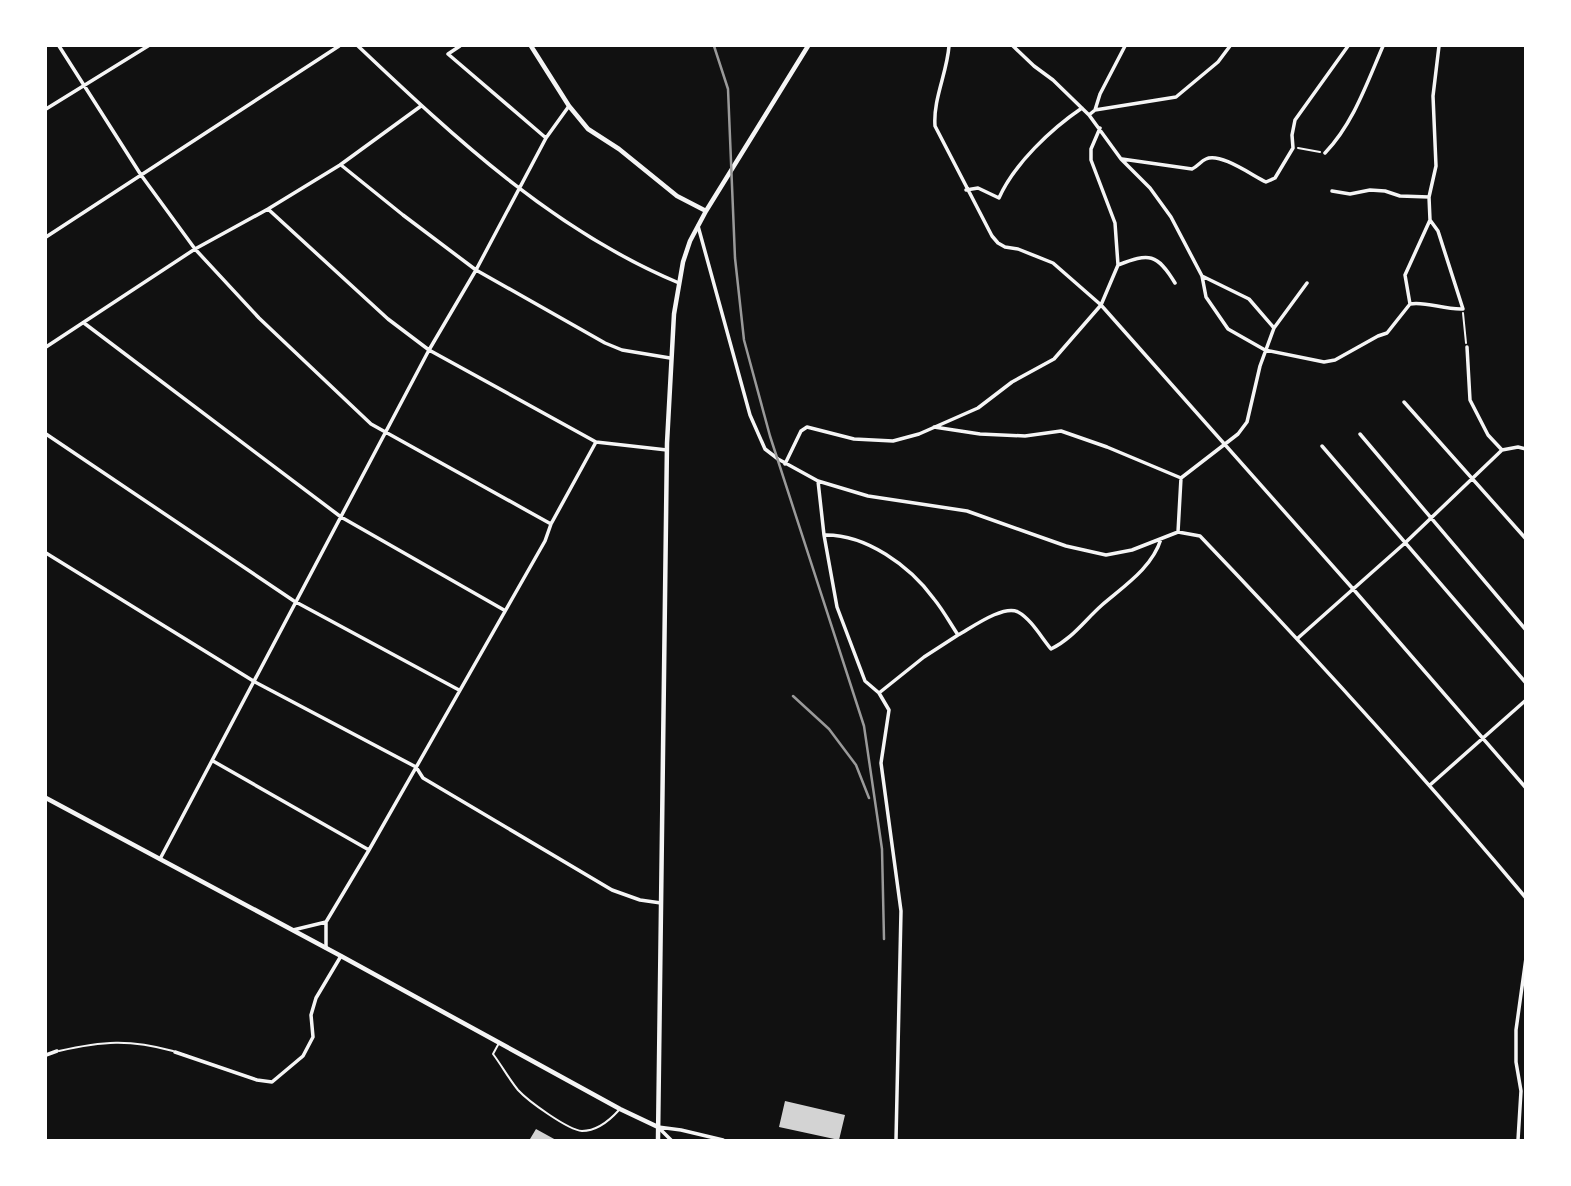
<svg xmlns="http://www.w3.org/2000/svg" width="1571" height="1186" font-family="'Open Sans',sans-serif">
  <rect width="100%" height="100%" fill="#111"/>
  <path fill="#d3d3d3" d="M785,1101L845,1115L839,1140L779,1127Z
    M536,1129L556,1140L530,1139Z"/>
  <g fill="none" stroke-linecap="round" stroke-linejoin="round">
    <path stroke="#f5f5f5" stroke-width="2" d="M1298,148L1320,152
      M1463,313L1466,343"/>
    <path stroke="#f5f5f5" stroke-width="2" d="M499,1043L493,1054C502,1066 509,1079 518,1090C528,1101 568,1130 582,1131C596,1131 610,1120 619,1110
      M59,1051C103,1041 129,1039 173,1051"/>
    <path stroke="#f5f5f5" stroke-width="3.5" d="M59,46L141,175L195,249L259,318L371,424L551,524
      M358,46C454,137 554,231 679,283
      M460,46L448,54L546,138
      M949,46C947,73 933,99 935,126L992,236L998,243L1005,247L1018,249L1053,263L1101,305L1354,590L1526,788
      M1013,46L1034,66L1053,80L1089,115L1121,159L1150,188L1171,217L1202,276L1206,297L1228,329L1265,350L1324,362L1335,360L1378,336L1387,333L1410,304L1405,275L1430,220L1429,197L1436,166L1433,96L1439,46
      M46,109L148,46
      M1095,110L1100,94L1125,46
      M1089,115L1095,110L1176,97L1218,62L1230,46
      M1100,128L1091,149V160L1115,223L1118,265
      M1325,153C1353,124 1367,83 1383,46
      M1122,159L1192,169C1198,166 1201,161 1206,159C1220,152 1253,176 1266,182L1275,178L1293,148L1292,135L1295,120L1348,46
      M341,165L403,215L476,270L605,343L622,350L670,358
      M966,190L978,188L999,198C1014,164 1051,129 1082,108
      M1332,191L1350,194L1370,190L1385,191L1400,196L1429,197
      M268,209L388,319L429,350L596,442L667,450
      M698,226L750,415L765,449L778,459L818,481L868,496L967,511L1066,546L1106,555L1132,550L1178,532L1200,536C1312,653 1421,773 1526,898
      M46,237L339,46
      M1202,276L1249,299L1274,328
      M1410,304C1426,301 1444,310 1463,309L1438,231L1430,220
      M84,323L341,517L504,610
      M46,347L195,249L268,209L340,165L421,106
      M1467,347L1470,400L1488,435L1502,450
      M1404,402L1526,539
      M934,427L980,434L1025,436L1061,431L1107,447L1181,478
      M46,434L294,601L459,690
      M1360,434L1526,630
      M1322,446L1526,683
      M785,464L801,431L807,427L854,439L893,441L919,434L978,408L1012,382L1054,359L1101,305L1118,265C1149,253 1157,253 1175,283
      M818,481L824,535L837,607L865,681L879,693L889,710L881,763L901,911L896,1140
      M1178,532L1181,478L1238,434L1247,422L1260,366L1274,328L1307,283
      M824,535C866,534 910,566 934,599C943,610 950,623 958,635L924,657L879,693
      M46,553L255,682L416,767L423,778L612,890L640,900L661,903
      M958,635C971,628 1004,604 1018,612C1031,619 1041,637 1051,649C1072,639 1085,620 1102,605C1124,586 1152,568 1161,539
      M1298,638L1405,543L1502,450L1518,447L1526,449
      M213,761L369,850
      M1430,785L1526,700
      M160,859L429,350L476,270L546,138L569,106
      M326,922L369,850L545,541L551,524L596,442
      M293,930L326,922V948
      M175,1052L257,1080L272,1082L303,1056L313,1037L311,1015L316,998L341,956
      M46,1055L57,1051
      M658,1127L681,1130L723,1140
      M658,1127L671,1140
      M1518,1140L1521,1091L1516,1062V1030L1526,958"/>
    <path stroke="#f5f5f5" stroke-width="4.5" d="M531,46L569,106L588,129L619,149L677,196L706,211
      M46,798L341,956L620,1109L658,1127
      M658,1140L667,443L674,314L683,262L690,241L706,211L808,46"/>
    <path stroke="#9a9a9a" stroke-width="2.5" d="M714,46L728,89L735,258L744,340L770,436L864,726L882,849L884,939
      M793,696L829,729L856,765L869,798"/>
  </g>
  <rect width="1571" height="1186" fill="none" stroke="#ffffff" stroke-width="94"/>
</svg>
